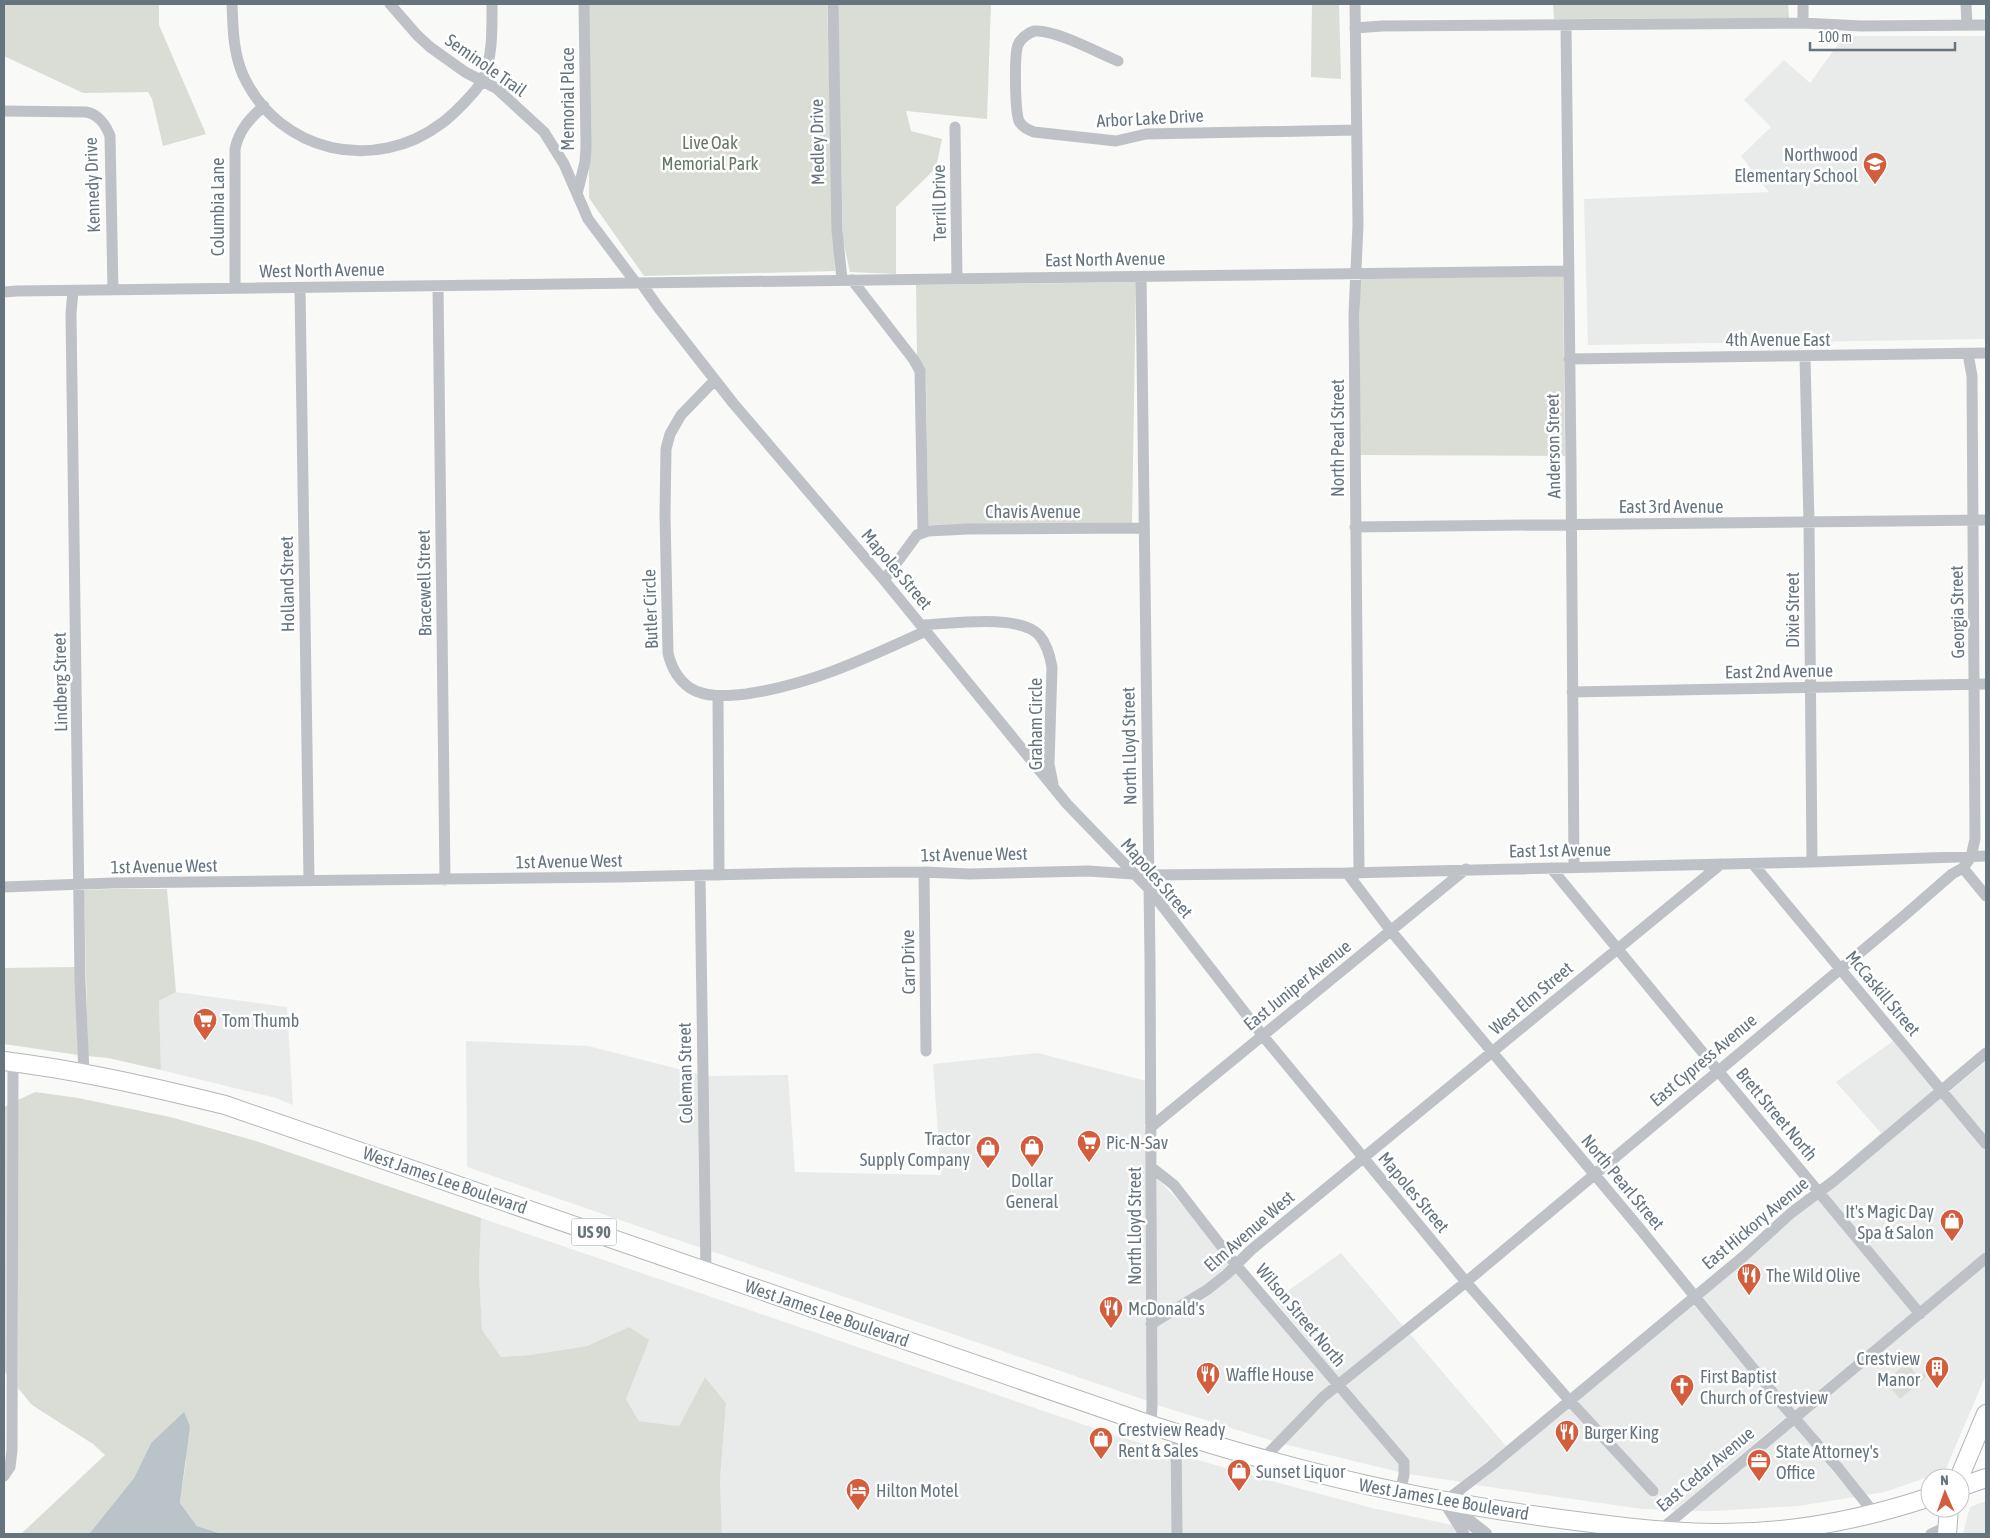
<svg xmlns="http://www.w3.org/2000/svg" width="1990" height="1538" font-family="'Asap Condensed',sans-serif">
  <rect width="100%" height="100%" fill="#f9f9f7"/>
  <path fill="#e9eaea" d="M1844,36H1986V339L1588,345L1584,199L1769,192L1741,156L1771,127L1744,100L1784,60L1810,83Z
    M176,992L287,1007L293,1105L276,1098L161,1070L159,1001Z
    M466,1041L588,1046L698,1074L701,1248L467,1167Z
    M1893,1041L1935,1090L1830,1177L1881,1133L1836,1082Z
    M1038,1053L1146,1081V1124L1144,1125L1146,1129V1165L1145,1169L1147,1170V1320L1145,1322L1147,1325L1148,1401L711,1251L707,1076L788,1075L795,1172L941,1175L933,1064Z
    M1986,1061V1136L1949,1092Z
    M1941,1098L1986,1152V1251L1920,1306L1826,1193Z
    M1157,1178L1187,1210L1229,1264L1204,1286L1156,1315Z
    M1818,1199L1912,1313L1794,1410L1703,1297L1794,1217Z
    M481,1218L1117,1436L1171,1452L1172,1534H722L720,1480L726,1403L705,1377L679,1426L639,1421L626,1399L634,1374L629,1327L587,1346L530,1355L501,1357L482,1331L479,1274Z
    M1341,1253L1403,1326L1339,1378L1275,1300Z
    M1986,1264V1375L1945,1471L1885,1492L1866,1495L1801,1418Z
    M1236,1273L1331,1384L1319,1393L1273,1441L1157,1405L1156,1327L1209,1296Z
    M1695,1304L1786,1417L1675,1510L1642,1509L1476,1485L1569,1408L1653,1499L1659,1491L1577,1401Z
    M1410,1334L1506,1446L1461,1482L1409,1474L1346,1386Z
    M1338,1392L1399,1464V1472L1284,1444L1326,1402Z
    M1793,1425L1855,1497L1798,1506L1714,1511H1691Z
    M1181,1455L1246,1474L1372,1508L1452,1525L1458,1534H1182Z
    M1986,1501V1534H1963L1970,1507Z"/>
  <path fill="#d9ddd6" d="M4,4H159V25L206,134L163,146L152,99L148,92L83,93L4,56Z
    M588,4H827L835,271L644,276L589,198Z
    M837,4H991L987,119L906,111L911,131L942,139L936,168L896,207V274L850,272L843,240Z
    M1312,4H1339L1341,79L1311,77Z
    M1553,4H1788L1789,18L1554,19Z
    M1563,276L1565,456L1360,455V279Z
    M1136,282L1132,523L928,525L926,378L924,368L917,356L916,285Z
    M112,889H167L176,992L159,1001L161,1070L108,1058L88,1056L84,890Z
    M75,967L78,1055L4,1044V968Z
    M35,1092L78,1098L170,1117L256,1141L481,1218L479,1274L482,1330L501,1357L530,1355L587,1346L629,1327L649,1340L626,1399L639,1421L679,1426L705,1377L726,1403L720,1480L722,1534H222L197,1526L180,1503L186,1461L151,1443L134,1478L89,1534H21L105,1455L93,1444L32,1405L18,1388V1100Z
    M8,1105V1376L4,1370V1107Z
    M1907,1363L1918,1377L1924,1373L1926,1377L1900,1399L1881,1376L1883,1374L1887,1379Z"/>
  <path fill="#bac4c8" d="M184,1412L190,1426L180,1503L197,1526L222,1534H89L134,1478L151,1443Z"/>
  <g fill="none" stroke-linecap="round" stroke-linejoin="round">
    <defs>
      <path id="primary" d="M4,1061C78,1070 152,1087 225,1105L1151,1425C1278,1467 1406,1498 1539,1516C1597,1524 1655,1532 1714,1533C1787,1534 1861,1520 1930,1497
        M1959,1478L1986,1414
        M1960,1487L1986,1478
        M1947,1534L1949,1508"/>
    </defs>
    <use href="#primary" stroke="#b2b7ba" stroke-width="20"/>
    <path stroke="#bec2c6" stroke-width="11" d="M232,4C233,28 233,52 243,75C279,153 375,174 442,123C453,115 478,90 483,79C493,56 492,28 492,4
      M390,4L417,35L430,47L465,72L496,88L544,132L564,164L588,219L636,283
      M833,4L837,230L842,280
      M1355,4L1358,225L1354,314L1359,873
      M1803,4V23
      M1966,4L1967,25
      M1566,25L1571,467L1574,867
      M1355,28L1382,26L1803,23L1861,26L1986,25
      M1118,61C1099,53 1054,29 1035,31C1029,32 1020,39 1018,45C1014,55 1015,111 1019,121C1022,127 1028,130 1034,132L1116,141L1146,134L1356,130
      M4,111L86,112C98,114 106,125 110,136L113,290
      M955,127L957,279
      M577,194L585,162L586,147L584,4
      M1141,277L1150,960L1152,1406L1151,1425
      M852,280L914,360L920,371L923,533
      M641,283L658,307L733,403L884,580L1067,804L1149,889L1263,1036L1466,1282L1569,1400L1653,1491
      M438,286L445,880
      M235,288V149C239,130 250,118 264,106
      M300,288L309,880
      M73,291L71,313L80,981L84,1074
      M4,292L17,291L1568,271
      M1805,357L1809,523L1812,862
      M1569,359L1986,353
      M715,380L681,415L670,434L666,449L665,515L668,653C671,666 677,679 690,688C706,698 727,696 746,694C810,685 867,658 926,631
      M1355,527L1986,520
      M884,580L917,535L928,531L968,529L1143,528
      M921,625C950,624 1018,613 1039,635C1047,644 1050,656 1052,667L1049,764L1053,784
      M1572,692L1986,684
      M718,696L719,875
      M1753,864L1986,1144
      M1551,868L1709,1060L1920,1314
      M1963,868L1986,896
      M924,872L926,1051
      M1347,873L1391,931L1641,1230L1782,1404L1839,1469L1874,1513
      M700,875L706,1271
      M4,887L112,883L619,877L796,873L924,872L969,874L1088,871L1148,875L1347,873L1812,862L1986,856
      M1151,1127L1466,869
      M1151,1167L1174,1185L1236,1265L1404,1462V1475L1400,1493
      M1151,1324L1207,1290L1227,1274L1251,1250L1721,864
      M1176,1433L1177,1534
      M1262,1460L1323,1397L1466,1282L1905,915L1952,874L1963,868L1971,857L1975,839L1972,376L1968,354
      M4,1476L10,1467L12,1450L13,1062
      M1658,1532L1986,1258
      M1464,1534L1444,1502L1491,1466L1744,1256L1791,1213L1835,1180L1986,1053
      M1931,1534L1946,1527"/>
    <path stroke="#bec2c6" stroke-width="14" d="M1444,1502L1485,1534"/>
    <use href="#primary" stroke="#fff" stroke-width="18"/>
  </g>
  <defs>
    <symbol id="school-pin" viewBox="-11 -11 22 30"><path d="M0 17L-7.5 6A9.5 9.5 0 1 1 7.5 6Z" fill="#d25e3d" stroke="#fff"/><path d="M0-5L7-2L0 1L-7-2ZM-4 1L0 2.5L4 1V4Q0 6-4 4Z" fill="#fff"/></symbol>
    <symbol id="supermarket-pin" viewBox="-11 -11 22 30"><path d="M0 17L-7.5 6A9.5 9.5 0 1 1 7.5 6Z" fill="#d25e3d" stroke="#fff"/><path d="M-6-5.5h2.5l.6 2H6L4.5 2H-2.5L-4.4-4H-6ZM-1.5 3.2a1.3 1.3 0 1 0 .1 0ZM3 3.2a1.3 1.3 0 1 0 .1 0Z" fill="#fff"/></symbol>
    <symbol id="shop-pin" viewBox="-11 -11 22 30"><path d="M0 17L-7.5 6A9.5 9.5 0 1 1 7.5 6Z" fill="#d25e3d" stroke="#fff"/><path d="M-5-2.5h2.3a2.7 3.5 0 0 1 5.4 0H5L5.5 6h-11ZM-1.5-2.5h3a1.5 2.3 0 0 0-3 0Z" fill="#fff"/></symbol>
    <symbol id="restaurant-pin" viewBox="-11 -11 22 30"><path d="M0 17L-7.5 6A9.5 9.5 0 1 1 7.5 6Z" fill="#d25e3d" stroke="#fff"/><path d="M-5-6h1v4h1v-4h1v4h1v-4h1v5L-1.5 .5V6h-2V.5L-5-1ZM5-6V6H3V1.5H1.5Q1.5-4 5-6Z" fill="#fff"/></symbol>
    <symbol id="building-pin" viewBox="-11 -11 22 30"><path d="M0 17L-7.5 6A9.5 9.5 0 1 1 7.5 6Z" fill="#d25e3d" stroke="#fff"/><path d="M-4-6H4V6H1V3H-1V6H-4ZM-2.5-4.3h1.7v1.8h-1.7ZM.8-4.3h1.7v1.8H.8ZM-2.5-1h1.7V.8h-1.7ZM.8-1h1.7V.8H.8Z" fill="#fff"/></symbol>
    <symbol id="church-pin" viewBox="-11 -11 22 30"><path d="M0 17L-7.5 6A9.5 9.5 0 1 1 7.5 6Z" fill="#d25e3d" stroke="#fff"/><path d="M-1.2-6h2.4v3.5h3.3v2.4h-3.3V6h-2.4V-.1h-3.3v-2.4h3.3Z" fill="#fff"/></symbol>
    <symbol id="office-pin" viewBox="-11 -11 22 30"><path d="M0 17L-7.5 6A9.5 9.5 0 1 1 7.5 6Z" fill="#d25e3d" stroke="#fff"/><path d="M-6-3h4V-5.5h4V-3h4V5H-6ZM-1-4.5V-3h2v-1.5ZM-6 0V1H6V0Z" fill="#fff"/></symbol>
    <symbol id="hotel-pin" viewBox="-11 -11 22 30"><path d="M0 17L-7.5 6A9.5 9.5 0 1 1 7.5 6Z" fill="#d25e3d" stroke="#fff"/><path d="M-6-4.5h1.5V1H6V5H4.5V3h-9V5H-6ZM-4 0a1.8 1.8 0 1 1 3.6 0ZM.5 0V-2.5h3Q6-2.5 6 0Z" fill="#fff"/></symbol>
  </defs>
  <g fill-rule="evenodd">
    <use href="#school-pin" x="1861" y="150" width="28" height="38"/>
    <use href="#supermarket-pin" x="191" y="1006" width="28" height="38"/>
    <use href="#supermarket-pin" x="1075" y="1128" width="28" height="38"/>
    <use href="#shop-pin" x="1018" y="1133" width="28" height="38"/>
    <use href="#shop-pin" x="974" y="1134" width="28" height="38"/>
    <use href="#shop-pin" x="1938" y="1207" width="28" height="38"/>
    <use href="#restaurant-pin" x="1735" y="1261" width="28" height="38"/>
    <use href="#restaurant-pin" x="1097" y="1294" width="28" height="38"/>
    <use href="#building-pin" x="1923" y="1354" width="28" height="38"/>
    <use href="#restaurant-pin" x="1194" y="1360" width="28" height="38"/>
    <use href="#church-pin" x="1668" y="1372" width="28" height="38"/>
    <use href="#restaurant-pin" x="1553" y="1418" width="28" height="38"/>
    <use href="#shop-pin" x="1087" y="1425" width="28" height="38"/>
    <use href="#office-pin" x="1745" y="1447" width="28" height="38"/>
    <use href="#shop-pin" x="1225" y="1457" width="28" height="38"/>
    <use href="#hotel-pin" x="844" y="1476" width="28" height="38"/>
  </g>
  <g text-anchor="middle" dominant-baseline="central" stroke-width="5" stroke-linejoin="round" paint-order="stroke">
    <rect fill="#fff" stroke="#949ea5" stroke-width="1" x="571.5" y="1218.5" width="45" height="27" rx="4"/>
    <g font-size="16" font-weight="bold" fill="#66747e">
      <text x="594" y="1232">US 90</text>
    </g>
    <g font-size="18" fill="#66747e" stroke="#fff">
      <text transform="translate(486 65) rotate(35)">Seminole Trail</text>
      <text transform="translate(567 99) rotate(-90)">Memorial Place</text>
      <text transform="translate(1150 118) rotate(-3)">Arbor Lake Drive</text>
      <text transform="translate(817 142) rotate(-91)">Medley Drive</text>
      <text transform="translate(92 185) rotate(-92)">Kennedy Drive</text>
      <text transform="translate(939 203) rotate(-91)">Terrill Drive</text>
      <text transform="translate(217 207) rotate(-90)">Columbia Lane</text>
      <text transform="translate(1105 259) rotate(-1)">East North Avenue</text>
      <text transform="translate(322 270) rotate(-1)">West North Avenue</text>
      <text x="1778" y="339">4th Avenue East</text>
      <text transform="translate(1337 438) rotate(-90)">North Pearl Street</text>
      <text transform="translate(1553 446) rotate(-91)">Anderson Street</text>
      <text x="1671" y="506">East 3rd Avenue</text>
      <text x="1033" y="511">Chavis Avenue</text>
      <text transform="translate(897 569) rotate(50)">Mapoles Street</text>
      <text transform="translate(424 583) rotate(-91)">Bracewell Street</text>
      <text transform="translate(287 584) rotate(-91)">Holland Street</text>
      <text transform="translate(650 609) rotate(-92)">Butler Circle</text>
      <text transform="translate(1792 610) rotate(-90)">Dixie Street</text>
      <text transform="translate(1957 612) rotate(-91)">Georgia Street</text>
      <text transform="translate(1779 671) rotate(-1)">East 2nd Avenue</text>
      <text transform="translate(60 682) rotate(-91)">Lindberg Street</text>
      <text transform="translate(1035 724) rotate(-90)">Graham Circle</text>
      <text transform="translate(1129 746) rotate(-91)">North Lloyd Street</text>
      <text transform="translate(1560 850) rotate(-1)">East 1st Avenue</text>
      <text transform="translate(974 854) rotate(-1)">1st Avenue West</text>
      <text transform="translate(569 861) rotate(-1)">1st Avenue West</text>
      <text transform="translate(164 866) rotate(-1)">1st Avenue West</text>
      <text transform="translate(1157 878) rotate(49)">Mapoles Street</text>
      <text transform="translate(908 962) rotate(-91)">Carr Drive</text>
      <text transform="translate(1297 985) rotate(-39)">East Juniper Avenue</text>
      <text transform="translate(1883 993) rotate(50)">McCaskill Street</text>
      <text transform="translate(1531 998) rotate(-40)">West Elm Street</text>
      <text transform="translate(1703 1060) rotate(-40)">East Cypress Avenue</text>
      <text transform="translate(685 1073) rotate(-91)">Coleman Street</text>
      <text transform="translate(1777 1114) rotate(50)">Brett Street North</text>
      <text transform="translate(445 1180) rotate(19)">West James Lee Boulevard</text>
      <text transform="translate(1623 1182) rotate(50)">North Pearl Street</text>
      <text transform="translate(1414 1192) rotate(50)">Mapoles Street</text>
      <text transform="translate(1755 1223) rotate(-40)">East Hickory Avenue</text>
      <text transform="translate(1134 1226) rotate(-90)">North Lloyd Street</text>
      <text transform="translate(1249 1231) rotate(-41)">Elm Avenue West</text>
      <text transform="translate(827 1313) rotate(19)">West James Lee Boulevard</text>
      <text transform="translate(1301 1315) rotate(50)">Wilson Street North</text>
      <text transform="translate(1705 1469) rotate(-40)">East Cedar Avenue</text>
      <text transform="translate(1444 1499) rotate(10)">West James Lee Boulevard</text>
    </g>
    <g font-size="18" fill="#687765" stroke="#fff">
      <text x="710" y="142">Live Oak<tspan x="710" dy="21">Memorial Park</tspan></text>
    </g>
    <g font-size="18" fill="#66747e" stroke="#fff" text-anchor="start">
      <text x="1858" y="154" text-anchor="end">Northwood<tspan x="1858" dy="21">Elementary School</tspan></text>
      <text x="222" y="1020">Tom Thumb</text>
      <text x="970" y="1138" text-anchor="end">Tractor<tspan x="970" dy="21">Supply Company</tspan></text>
      <text x="1106" y="1142">Pic-N-Sav</text>
      <text x="1032" y="1180" text-anchor="middle">Dollar<tspan x="1032" dy="21">General</tspan></text>
      <text x="1934" y="1211" text-anchor="end">It's Magic Day<tspan x="1934" dy="21">Spa &amp; Salon</tspan></text>
      <text x="1766" y="1275">The Wild Olive</text>
      <text x="1128" y="1308">McDonald's</text>
      <text x="1920" y="1358" text-anchor="end">Crestview<tspan x="1920" dy="21">Manor</tspan></text>
      <text x="1226" y="1374">Waffle House</text>
      <text x="1700" y="1376">First Baptist<tspan x="1700" dy="21">Church of Crestview</tspan></text>
      <text x="1118" y="1429">Crestview Ready<tspan x="1118" dy="21">Rent &amp; Sales</tspan></text>
      <text x="1584" y="1432">Burger King</text>
      <text x="1776" y="1451">State Attorney's<tspan x="1776" dy="21">Office</tspan></text>
      <text x="1256" y="1471">Sunset Liquor</text>
      <text x="876" y="1490">Hilton Motel</text>
    </g>
  </g>
  <rect width="1990" height="1538" fill="none" stroke="#66747e" stroke-width="10"/>
  <g transform="translate(1945 1493) rotate(358)"><circle r="24" fill="#ffffff" stroke="#c2c7cb"/>
  <path d="M0-4L9 19L0 12L-9 19Z" fill="#d25e3d"/>
  <text y="-8" font-size="14" font-weight="bold" text-anchor="middle" fill="#66747e">N</text>
  </g>
  <path d="M1810 42v8h145v-8" fill="none" stroke="#66747e" stroke-width="2.5"/>
  <text x="1818" y="42" font-size="15" fill="#66747e" stroke="#ffffff" stroke-width="4" paint-order="stroke">100 m</text>
</svg>
